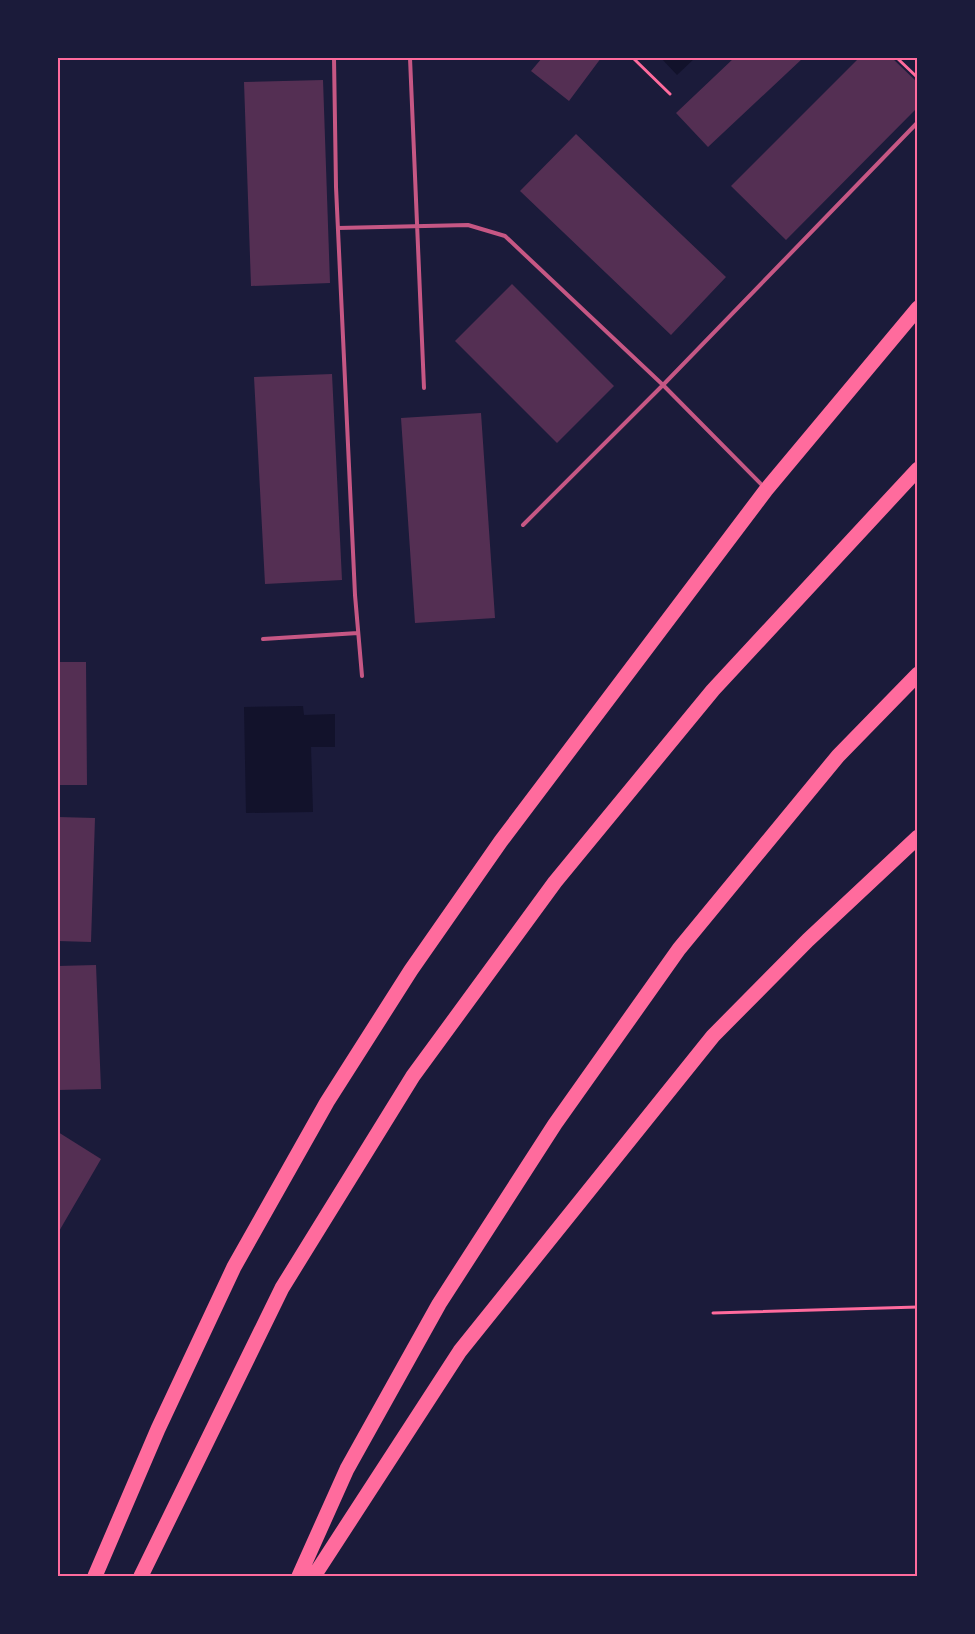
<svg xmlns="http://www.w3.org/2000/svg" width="975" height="1634" font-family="Montserrat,sans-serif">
  <rect width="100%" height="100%" fill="#1b1b3a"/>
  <path fill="#12122b" d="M661,58H695L677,75Z
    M303,706L304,715L335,714V747H311L313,812L246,813L244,707Z"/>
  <path fill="#542f53" d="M542,58H601L569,101L531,71Z
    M734,58H803L708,147L676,113Z
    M859,58H892L918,83V107L786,240L731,186Z
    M323,80L330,283L251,286L244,82Z
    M576,134L726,277L671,335L520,191Z
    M512,284L614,386L557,443L455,341Z
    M332,374L342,580L265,584L254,377Z
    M481,413L495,618L415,623L401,418Z
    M58,662H86L87,785H58Z
    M58,817L95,818L91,942L58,941Z
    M96,965L101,1089L58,1090V966Z
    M58,1132L101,1159L58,1233Z"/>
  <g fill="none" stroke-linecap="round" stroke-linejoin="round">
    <path stroke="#ff6b9d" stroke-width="3" d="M633,58L670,94
      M897,58L918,78
      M713,1313L918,1307"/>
    <path stroke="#c65784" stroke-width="4" d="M334,58L336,187L355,595L362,676
      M410,58L424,388
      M338,228L468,225L505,236L663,385L765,488
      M523,525L663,385L918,122
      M263,639L358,633"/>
    <path stroke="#ff6b9d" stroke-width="15" d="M95,1576L158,1429L234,1267L327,1102L411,970L501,841L766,490L918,308
      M141,1576L282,1288L413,1076L555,882L713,690L918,469
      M299,1576L347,1469L439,1304L555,1124L679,949L838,756L918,674
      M314,1576L460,1351L713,1036L808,940L918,837"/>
  </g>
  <rect width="975" height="1634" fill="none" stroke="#1b1b3a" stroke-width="118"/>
  <rect x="59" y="59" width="857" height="1516" fill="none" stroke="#ff6b9d" stroke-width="2"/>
</svg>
